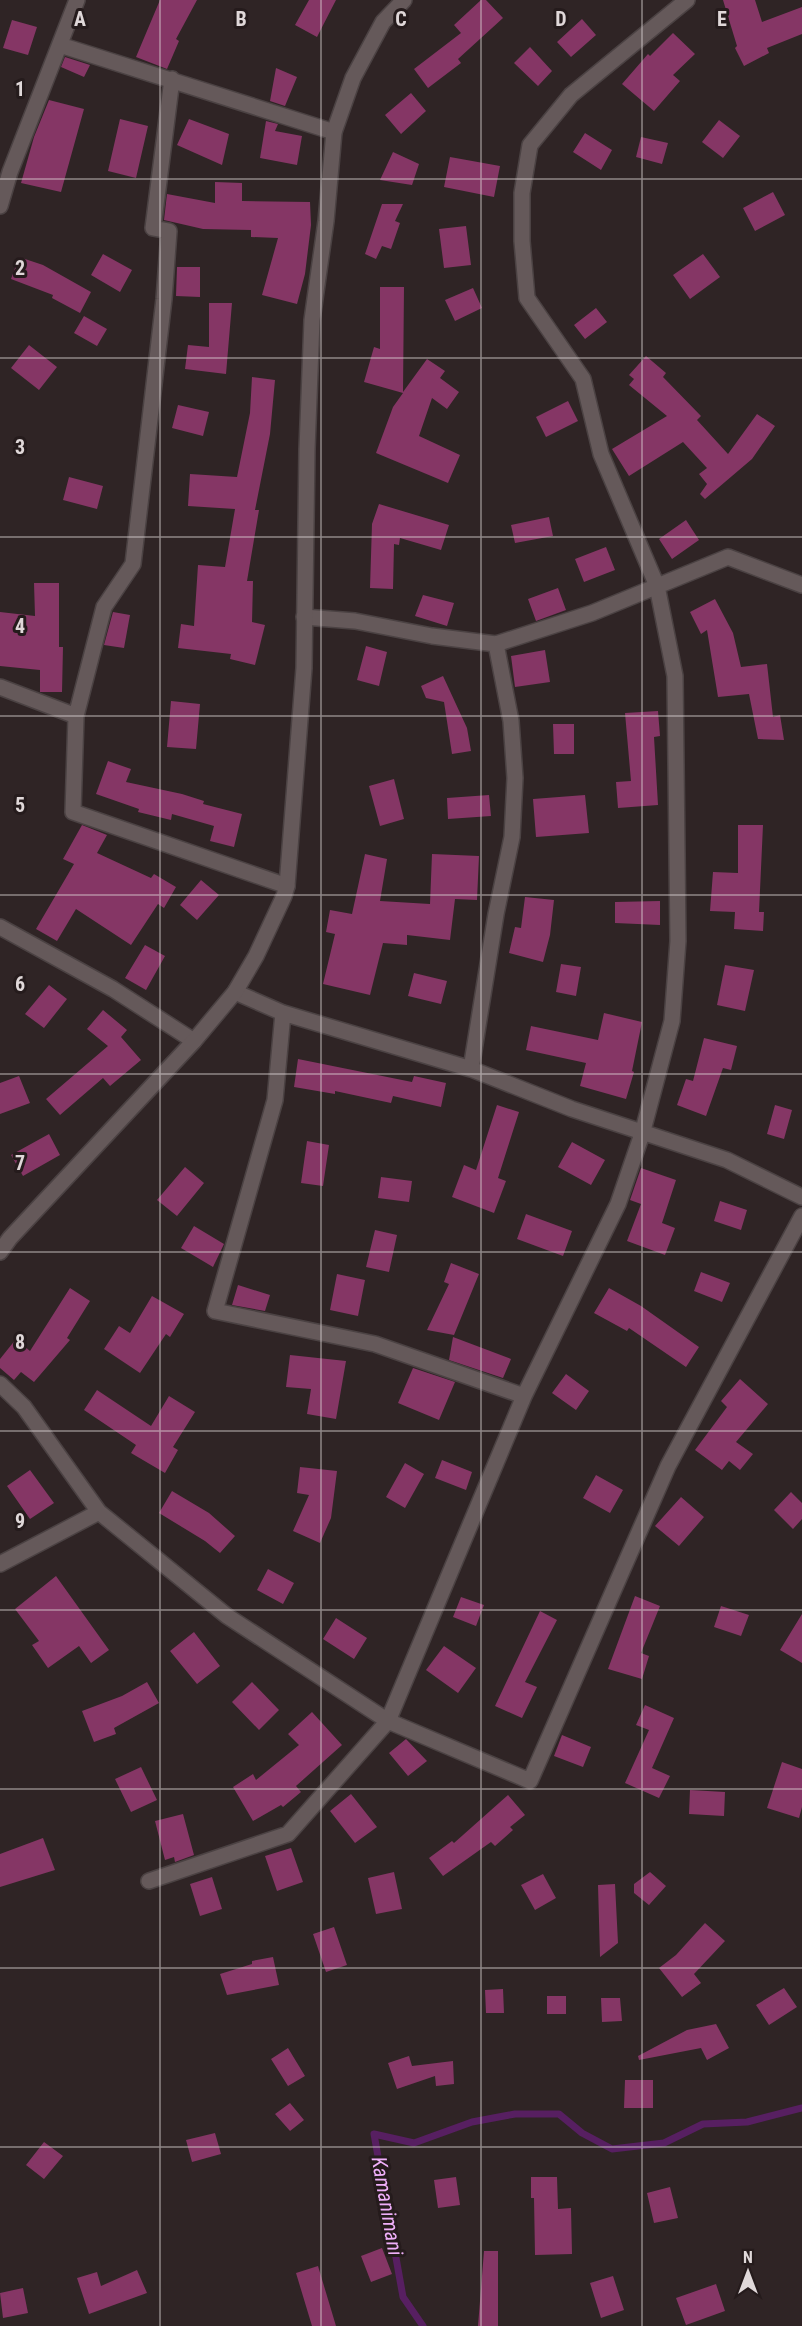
<svg xmlns="http://www.w3.org/2000/svg" width="802" height="2326" font-family="'Roboto Condensed',sans-serif">
  <rect width="100%" height="100%" fill="#2f2425"/>
  <g fill="none" stroke-linecap="round" stroke-linejoin="round">
    <path stroke="#571f61" stroke-width="7" d="M423,2326L403,2297L374,2134L414,2143L472,2122L515,2114H559L582,2133L612,2149L664,2143L703,2124L747,2122L802,2108"/>
  </g>
  <path fill="#853665" d="M160,0H197L176,39L179,41L167,69L136,57Z
    M309,0H336L317,37L295,25Z
    M481,0H486L503,18L458,59L461,63L428,88L414,69L461,33L454,25Z
    M723,0H755L762,22L802,7V34L767,48L769,53L744,66L735,48L737,46Z
    M582,19L596,35L571,57L557,42Z
    M12,20L37,27L28,55L3,48Z
    M673,33L695,54L673,75L680,81L654,111L622,84L648,54L650,56Z
    M530,47L552,71L538,86L514,63Z
    M65,57L90,65L84,77L61,67Z
    M276,68L297,77L285,106L270,101Z
    M411,93L426,111L401,134L385,115Z
    M49,100L84,109L61,192L21,183L34,137Z
    M120,119L148,126L136,178L108,171Z
    M189,119L229,134L222,165L177,145Z
    M719,120L740,136L723,158L702,142Z
    M266,121L278,124L275,131L302,136L297,165L260,158Z
    M585,133L612,150L601,170L573,152Z
    M641,137L668,143L662,164L636,157Z
    M393,152L419,164L412,185L380,180Z
    M450,157L500,166L494,197L444,187Z
    M215,182L242,183V201L310,202L311,225L305,274L297,304L262,295L278,238L251,237V230L203,229L164,220L167,194L215,203Z
    M773,192L785,215L755,231L743,208Z
    M382,204H403L395,221L400,223L391,249L382,246L376,259L365,254Z
    M466,226L471,265L444,268L439,229Z
    M103,254L132,270L120,292L91,275Z
    M703,254L720,277L690,299L673,275Z
    M19,257L43,265L91,292L80,313L52,298L53,295L11,279Z
    M177,267H200V297L176,296Z
    M380,287H404L403,392L427,359L445,371L440,378L459,392L447,409L432,398L419,436L460,455L448,483L376,453L393,407L403,393L364,382L374,347L380,349Z
    M473,288L482,308L455,321L445,300Z
    M209,303H232L226,374L185,369L188,345L209,347Z
    M596,308L607,322L585,339L574,325Z
    M84,316L107,329L97,346L74,333Z
    M29,345L57,367L39,390L11,368Z
    M646,356L666,373L663,377L701,416L697,420L728,454L757,414L775,426L752,459L705,499L700,494L707,484L699,474L707,468L683,442L629,476L612,449L667,416L629,385L634,379L629,375Z
    M252,377L275,380L270,434L255,510H259L247,581H253L252,622L265,625L255,665L230,659L231,654L178,648L181,624L194,626L198,565L225,567L235,509L188,506L190,474L237,477L250,413Z
    M568,401L578,421L546,437L536,417Z
    M178,405L209,412L203,436L172,428Z
    M69,477L103,486L97,509L63,500Z
    M379,504L449,525L441,550L400,538L399,545L394,544L393,589L370,588L372,524Z
    M549,517L553,536L515,543L511,525Z
    M686,520L699,540L672,559L659,539Z
    M606,547L615,570L584,582L575,559Z
    M34,583H59V647H63L62,692H40V670L0,666V612L35,616Z
    M558,588L566,610L536,621L528,599Z
    M423,595L454,603L447,626L415,616Z
    M715,599L733,633L741,667L767,664L773,717L780,715L784,740L758,739L749,694L718,697L707,630L701,634L690,612Z
    M113,612L130,615L124,648L104,645Z
    M366,646L387,652L379,686L357,680Z
    M545,650L550,682L515,687L511,656Z
    M443,676L467,728L471,751L452,754L444,702L426,698L421,686Z
    M171,701L200,704L196,749L167,747Z
    M658,711L660,736L654,737L658,805L618,808L616,782L631,781L625,713Z
    M553,724H574V754H554Z
    M108,761L131,769L126,782L182,794L204,801L203,804L242,814L234,847L210,841L214,826L172,814L171,820L138,812L139,809L96,794Z
    M394,779L404,819L380,826L369,786Z
    M489,795L491,816L448,819L447,798Z
    M585,795L589,833L536,837L533,799Z
    M82,825L107,835L97,853L151,878L154,874L176,887L164,908L158,904L131,945L76,909L57,941L36,929L74,864L63,859Z
    M738,825H763L759,912H764L763,931L734,929L735,912L710,911L713,872L738,873Z
    M365,854L387,859L380,901L430,904L432,854L479,856L477,900L455,899L450,940L407,935V945L383,943L370,995L323,984L335,934L326,932L330,910L352,914Z
    M201,880L219,895L197,920L180,905Z
    M525,897L554,900L550,935L543,962L509,953L515,927L521,928Z
    M660,901V925L615,923V902Z
    M145,945L165,956L146,990L125,978Z
    M561,964L581,967L576,996L556,992Z
    M725,965L754,970L745,1011L717,1005Z
    M414,973L447,981L441,1004L408,996Z
    M49,985L67,999L44,1028L25,1014Z
    M103,1010L127,1030L121,1037L141,1060L110,1086L103,1078L60,1115L46,1099L108,1046L87,1029Z
    M604,1013L642,1022L632,1071L634,1072L626,1099L580,1086L586,1063L526,1050L531,1026L598,1040Z
    M704,1038L737,1046L731,1070L723,1068L706,1116L677,1105L686,1079L693,1081Z
    M298,1059L412,1082L414,1076L446,1083L441,1107L393,1096L391,1103L335,1091V1094L294,1087Z
    M19,1076L30,1103L0,1114V1083Z
    M497,1105L519,1112L498,1178L506,1181L494,1213L452,1197L464,1165L476,1170Z
    M775,1105L792,1110L784,1139L767,1134Z
    M49,1134L60,1155L23,1176L11,1155Z
    M307,1141L329,1145L323,1186L301,1183Z
    M572,1142L605,1160L591,1185L558,1167Z
    M185,1167L204,1183L177,1216L157,1200Z
    M641,1168L676,1180L662,1223L675,1228L665,1255L627,1241L641,1204L630,1200Z
    M381,1177L412,1181L409,1202L378,1198Z
    M720,1201L747,1210L741,1230L714,1221Z
    M526,1214L572,1231L563,1256L517,1239Z
    M194,1226L224,1244L213,1267L181,1248Z
    M375,1230L397,1235L389,1272L366,1267Z
    M451,1263L479,1274L454,1335L427,1330L449,1284L444,1282Z
    M701,1272L730,1283L722,1302L694,1291Z
    M337,1274L365,1280L358,1316L330,1310Z
    M238,1285L270,1295L265,1311L232,1305Z
    M70,1288L90,1301L67,1338L70,1340L34,1382L21,1372L14,1380L0,1368V1359L16,1339L30,1351Z
    M609,1288L641,1306L699,1347L686,1367L629,1328L627,1331L594,1313Z
    M152,1296L184,1314L170,1337L166,1334L140,1373L104,1349L119,1326L130,1333Z
    M453,1337L511,1359L503,1378L449,1360Z
    M290,1355L346,1361L336,1419L307,1414L311,1389L286,1387Z
    M413,1368L455,1382L439,1420L398,1403Z
    M566,1374L589,1391L576,1410L552,1393Z
    M740,1379L768,1404L736,1442L753,1454L740,1470L729,1461L722,1470L695,1450L727,1407L721,1401Z
    M97,1390L151,1426L169,1396L195,1412L173,1447L178,1450L165,1473L131,1453L136,1445L84,1410Z
    M442,1460L472,1472L466,1490L435,1478Z
    M405,1463L424,1474L405,1508L386,1497Z
    M300,1467L337,1471L331,1518L320,1543L293,1531L309,1495L297,1493Z
    M30,1470L54,1503L30,1519L7,1486Z
    M596,1475L623,1490L610,1513L583,1498Z
    M172,1491L209,1513L235,1536L220,1553L205,1541L159,1513Z
    M791,1492L802,1503V1519L793,1529L774,1510Z
    M681,1497L704,1517L679,1546L655,1526Z
    M268,1569L294,1583L283,1604L257,1590Z
    M56,1576L109,1650L91,1663L79,1646L48,1668L32,1645L39,1641L15,1609Z
    M635,1596L660,1606L641,1653L649,1656L642,1679L608,1669Z
    M461,1597L484,1605L476,1626L453,1617Z
    M721,1606L749,1615L741,1636L714,1627Z
    M540,1611L557,1620L525,1682L537,1687L522,1718L495,1706Z
    M802,1614V1663L780,1650Z
    M336,1618L367,1638L354,1659L323,1639Z
    M194,1632L220,1666L197,1684L170,1651Z
    M444,1646L476,1668L458,1693L426,1670Z
    M147,1682L159,1703L114,1728L116,1734L94,1742L82,1711L122,1696Z
    M252,1682L279,1710L259,1730L232,1702Z
    M645,1705L674,1718L652,1768L670,1776L659,1798L625,1783L649,1730L636,1725Z
    M312,1712L342,1745L296,1786L301,1792L283,1807L281,1805L253,1821L233,1787L253,1774L256,1780L299,1745L288,1734Z
    M562,1735L591,1747L583,1767L554,1756Z
    M406,1739L427,1761L408,1776L389,1753Z
    M782,1762L802,1769V1807L799,1818L767,1808Z
    M141,1767L157,1800L131,1812L115,1779Z
    M690,1790L725,1792L724,1816L689,1814Z
    M351,1794L377,1827L355,1843L330,1811Z
    M508,1795L525,1815L510,1827L513,1830L495,1846L491,1842L443,1876L429,1858L452,1841L454,1843Z
    M183,1814L194,1855L175,1862L174,1857L165,1860L155,1821Z
    M43,1838L55,1870L0,1887V1854Z
    M291,1848L303,1882L277,1891L265,1856Z
    M394,1872L402,1909L376,1914L368,1878Z
    M650,1872L666,1886L649,1905L634,1893V1884Z
    M543,1874L556,1898L535,1910L521,1885Z
    M212,1877L222,1909L200,1916L190,1884Z
    M615,1884L618,1943L600,1957L598,1885Z
    M705,1923L725,1941L694,1974L701,1983L682,1997L659,1968L676,1955Z
    M334,1927L347,1965L326,1972L313,1934Z
    M273,1957L279,1985L227,1995L220,1974L252,1964V1961Z
    M784,1988L797,2007L769,2025L756,2005Z
    M503,1989L504,2013H486L485,1990Z
    M547,1996H566V2014H547Z
    M601,1998H620L622,2021L602,2022Z
    M716,2024L729,2048L707,2060L701,2048L639,2060L638,2056L687,2030Z
    M288,2048L305,2076L288,2086L271,2059Z
    M409,2056L412,2066L453,2061L454,2084L436,2086L435,2076L397,2089L388,2063Z
    M625,2080H653V2108H624Z
    M290,2103L304,2120L290,2131L275,2114Z
    M215,2133L221,2154L192,2162L186,2140Z
    M44,2142L63,2156L44,2179L26,2165Z
    M456,2177L460,2205L438,2208L434,2180Z
    M531,2177H557L558,2209L571,2208L572,2254L535,2255L534,2198H531Z
    M670,2187L678,2218L654,2223L647,2193Z
    M382,2248L392,2274L371,2282L361,2256Z
    M484,2251H498V2326H478Z
    M318,2266L336,2326H312L296,2273Z
    M137,2270L147,2293L89,2314L77,2278L97,2272L101,2286Z
    M613,2276L624,2310L601,2318L590,2283Z
    M716,2284L725,2311L686,2325L676,2298Z
    M23,2288L28,2313L3,2318L0,2293Z"/>
  <g fill="none" stroke-linecap="round" stroke-linejoin="round">
    <defs>
      <path id="street" d="M60,45L334,132
        M172,79L153,228L169,231L164,299L133,564L104,607L76,716L73,812L287,886
        M0,206L10,172L77,0
        M304,617L355,621L432,636L496,644L592,613L728,557L802,585
        M0,687L76,716
        M0,927L113,989L194,1041
        M235,992L283,1013L471,1069L572,1109L727,1160L802,1197
        M283,1013L275,1100L215,1311L375,1344L524,1396
        M471,1069L496,914L512,837L515,778L511,721L496,644
        M0,1384L24,1407L99,1512L227,1616L388,1721L530,1781L668,1466L802,1216
        M0,1564L99,1512
        M149,1881L288,1834L388,1721L524,1396L618,1204L642,1134L672,1021L678,941L675,676L657,586L601,454L583,379L527,298L522,241V193L530,145L571,95L687,0"/>
      <path id="secondary" d="M0,1252L10,1238L194,1041L235,992L256,956L284,896L287,886L304,668L307,449L312,320L326,221L334,132L353,78L383,22L404,0"/>
    </defs>
    <use href="#street" stroke="#4b4243" stroke-width="18"/>
    <use href="#secondary" stroke="#4b4243" stroke-width="18"/>
    <use href="#street" stroke="#65595a" stroke-width="15"/>
    <use href="#secondary" stroke="#65595a" stroke-width="15"/>
  </g>
  <path fill="none" stroke="#e0d8d9" stroke-width="1.5" stroke-opacity="0.55" d="M160,0V2326M321,0V2326M481,0V2326M642,0V2326M0,179H802M0,358H802M0,537H802M0,716H802M0,895H802M0,1074H802M0,1252H802M0,1431H802M0,1610H802M0,1789H802M0,1968H802M0,2147H802"/>
  <g text-anchor="middle" dominant-baseline="central" stroke-width="6" stroke-linejoin="round" paint-order="stroke">
    <g font-size="21" font-style="italic" fill="#efaff9" stroke="#251b1c">
      <text transform="translate(387 2206) rotate(80)">Kamanimani</text>
    </g>
  </g>
  <g font-size="20" text-anchor="middle" font-weight="bold" fill="#e0d8d9" stroke="#251b1c" stroke-width="6" stroke-linejoin="round" paint-order="stroke">
    <text x="80" y="26">A</text>
    <text x="241" y="26">B</text>
    <text x="401" y="26">C</text>
    <text x="561" y="26">D</text>
    <text x="722" y="26">E</text>
    <text x="20" y="96">1</text>
    <text x="20" y="275">2</text>
    <text x="20" y="454">3</text>
    <text x="20" y="633">4</text>
    <text x="20" y="812">5</text>
    <text x="20" y="991">6</text>
    <text x="20" y="1170">7</text>
    <text x="20" y="1349">8</text>
    <text x="20" y="1528">9</text>
  </g>
  <g transform="translate(748 2272)" stroke="#251b1c" stroke-width="4.5" paint-order="stroke">
  <path d="M0-4.5L10 22L0 15L-10 22Z" fill="#e0d8d9"/>
  <text y="-9" font-size="16" font-weight="bold" text-anchor="middle" fill="#e0d8d9">N</text>
  </g>
</svg>
